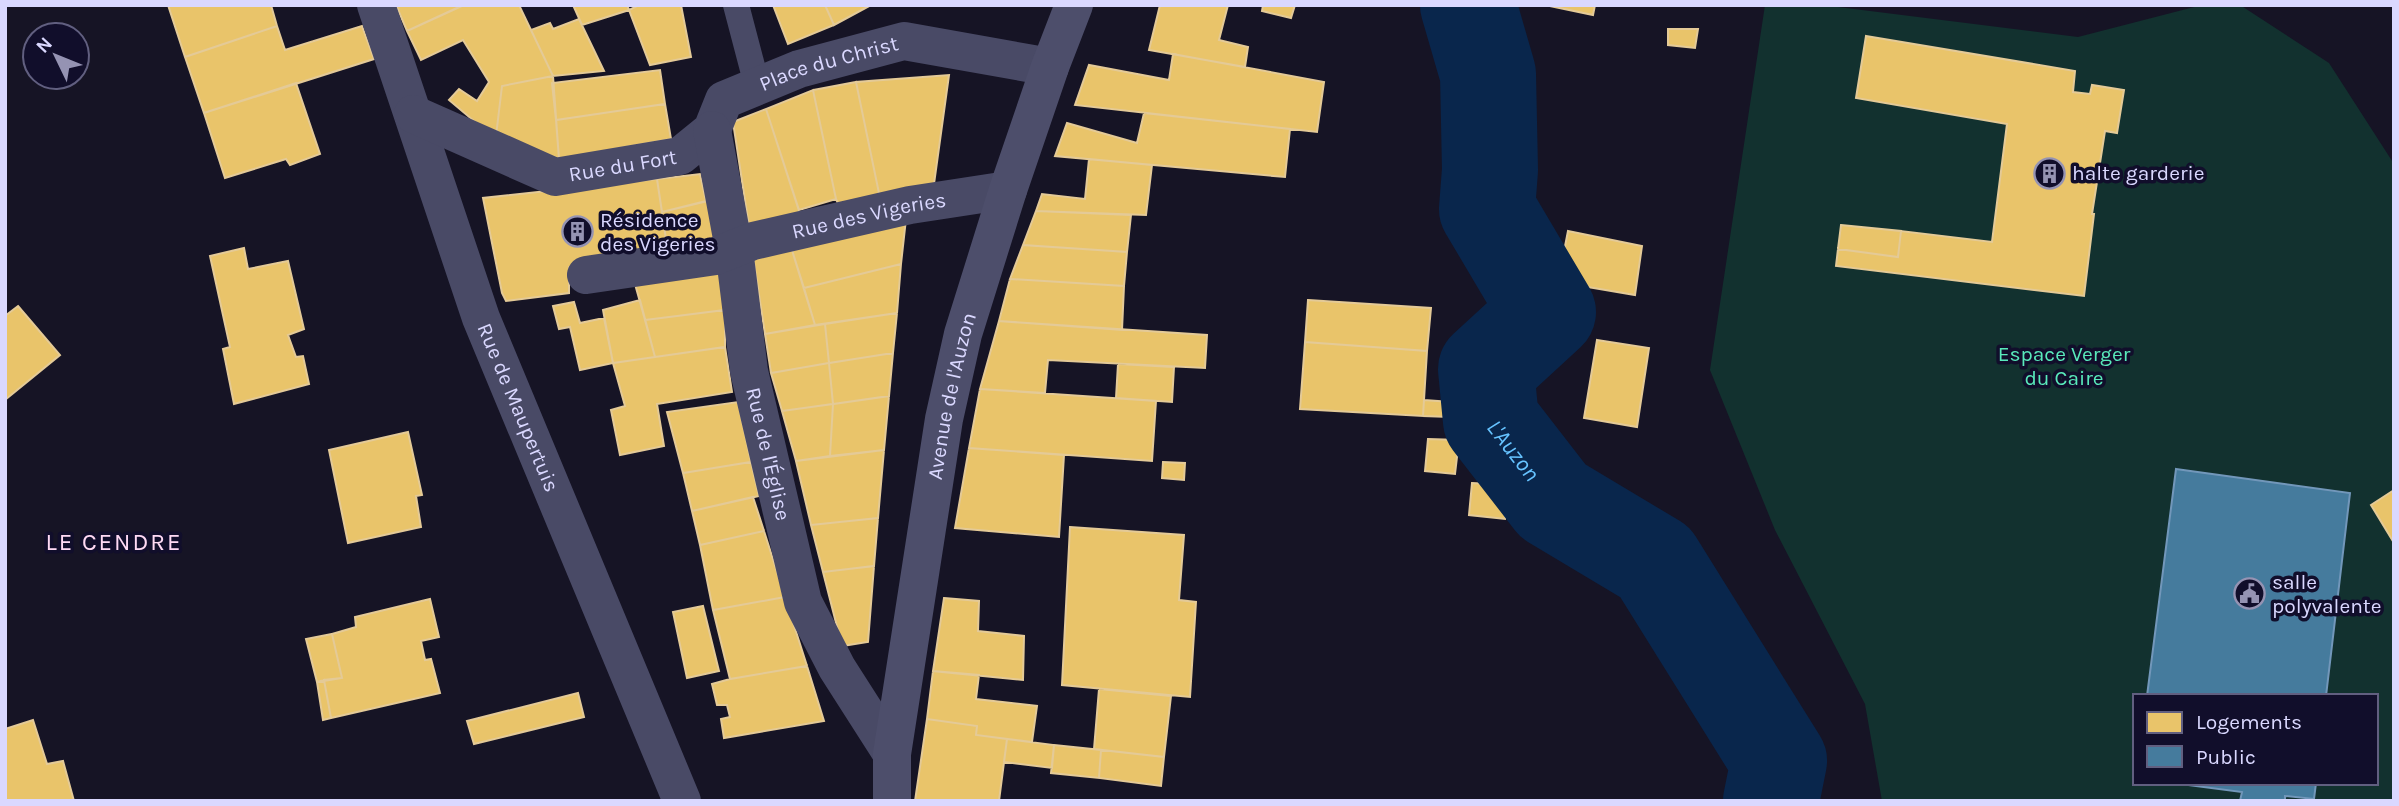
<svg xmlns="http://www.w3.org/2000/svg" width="2399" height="806" font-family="Karla,sans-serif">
  <rect width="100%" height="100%" fill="#161425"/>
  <path fill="#12312f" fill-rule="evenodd" d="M1765,5H1822L2078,37L2202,5H2240L2329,63L2394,164V801H1882L1865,704L1775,530L1710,370ZM2135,696H2376V783H2135Z"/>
  <path fill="#e9c46a" stroke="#e4ca97" stroke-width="2" d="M168,5H271L277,26L185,57Z
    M396,5H459V7L407,31Z
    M464,5H519L553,76L502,86L496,136L487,132L449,100L459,89L477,101L489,82L463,40L421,60L407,31Z
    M573,5H627L629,10L582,25Z
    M639,5H681L691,57L650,65L629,10Z
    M773,5H825L834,25L788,44Z
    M825,5H871L834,25Z
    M1160,5H1228L1219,40L1248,47L1245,67L1149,50Z
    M1263,5H1295L1291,18L1262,11Z
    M1545,5H1595L1593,15Z
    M579,19L604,71L553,76L531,30L550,23L553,29Z
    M277,26L285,50L362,26L374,59L204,113L185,57Z
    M1668,29H1698L1695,48L1668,45Z
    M1866,36L2075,71L2073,92L2090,94L2092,85L2124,90L2117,133L2105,131L2092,214H2094L2084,296L1836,266L1838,249L1898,257L1901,231L1992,242L2007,124L1856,98Z
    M1173,54L1324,82L1317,132L1075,105L1089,65L1169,80Z
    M660,70L665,104L556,120L552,83Z
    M949,75L934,184L880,198L856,82Z
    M553,76L559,159L496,136L502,86Z
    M856,82L880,198L840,208L836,199L813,90Z
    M296,83L320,154L290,165L286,159L225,178L204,113Z
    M813,90L836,199L799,210L766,109Z
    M665,104L671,139L559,159L556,120Z
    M766,109L801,217L749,227L733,122Z
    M1144,113L1290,129L1285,177L1055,156L1067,123L1137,143Z
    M1089,159L1152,165L1146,215L1036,211L1042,194L1085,199Z
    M700,174L706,201L662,212L657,179Z
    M657,179L668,253L569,267V293L506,301L502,293L483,198Z
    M712,200L719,242L668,253L662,212Z
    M1036,211L1131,215L1127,252L1023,245Z
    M906,219L901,264L804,288L791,247Z
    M1841,225L1901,231L1898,257L1838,249Z
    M1568,231L1642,246L1635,295L1558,282Z
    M1023,245L1127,252L1124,286L1010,279Z
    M791,247L815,325L765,334L753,256Z
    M244,248L248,269L288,261L304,329L288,335L296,357L303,356L309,384L234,404L223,349L230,347L210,256Z
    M901,264L897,313L815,325L804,288Z
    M719,272L725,310L645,320L635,284Z
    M1010,279L1124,286L1122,330L999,321Z
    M640,300L655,357L613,363L603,310Z
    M1308,300L1431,308L1427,351L1305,342Z
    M574,302L580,323L604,318L613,363L580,370L570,327L559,329L553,306Z
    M18,306L60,355L5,400V316Z
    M725,310V347L655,357L645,320Z
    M897,313L893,353L829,363L825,324Z
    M999,321L1207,335L1205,368L1048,360L1045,393L980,389Z
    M825,324L829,363L771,373L765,334Z
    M1597,340L1649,348L1637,427L1584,418Z
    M1305,342L1427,351L1423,416L1300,409Z
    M725,347L732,392L657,404L664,446L620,455L611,410L625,406L613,363Z
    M893,353L889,396L833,404L829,363Z
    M829,363L833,404L782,411L771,373Z
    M1118,364L1174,367L1172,402L1116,398Z
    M980,389L1156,401L1152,461L969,448Z
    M889,396L884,450L830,456L833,404Z
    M1424,400L1451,402L1450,417L1423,416Z
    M738,402L751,462L683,473L667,412Z
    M833,404L830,456L796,461L782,411Z
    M408,432L422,495L416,496L421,527L348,543L329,450Z
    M1428,439L1459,440L1455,474L1425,471Z
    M969,448L1064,455L1059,537L955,528Z
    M884,450L878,518L811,525L796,461Z
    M751,462L759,496L692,511L683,473Z
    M1163,462L1185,463L1184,480L1162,478Z
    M1472,483L1508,485L1505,519L1469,515Z
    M2394,490V543L2371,505Z
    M753,497L764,531L700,545L692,511Z
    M878,518L874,566L823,572L811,525Z
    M1070,527L1184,535L1179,600L1196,602L1190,697L1062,685Z
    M764,531L785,597L713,610L700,545Z
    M874,566L868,642L842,646L823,572Z
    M785,597L807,666L730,679L713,610Z
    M944,598L979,601L978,631L1024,636L1023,680L933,671Z
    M430,599L439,637L421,641L425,660L431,659L440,693L331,718L324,680L342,678L332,634L356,627L355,617Z
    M703,606L719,671L687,678L673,612Z
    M332,634L342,678L317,682L306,639Z
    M807,666L824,721L724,738L721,719L730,717L727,705H717L712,684L730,679Z
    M933,671L979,675L976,699L1037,706L1032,742L976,735L977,726L927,719Z
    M324,680L331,718L323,720L317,682Z
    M1099,689L1171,696L1164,757L1094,749Z
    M578,693L584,717L474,744L467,721Z
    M927,719L977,726L976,735L1007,739L999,801H915Z
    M33,720L47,764L63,761L74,801H5V729Z
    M1007,739L1054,745L1052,768L1004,762Z
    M1054,745L1101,750L1099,778L1051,773Z
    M1101,750L1164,757L1161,786L1099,778Z"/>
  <path fill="#457b9d" stroke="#7297ba" stroke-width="2" d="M2176,469L2350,493L2326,696H2147Z
    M2173,783H2316L2314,799L2285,796V801H2240L2242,792Z"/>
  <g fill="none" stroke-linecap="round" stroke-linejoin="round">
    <path stroke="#09264c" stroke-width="96" id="s1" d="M1468,5L1488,74L1490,170L1487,209L1548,312L1486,369L1491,421L1553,501L1655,562L1779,761L1771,801"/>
    <path stroke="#494a66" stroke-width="26" d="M736,5L757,85"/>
    <g stroke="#494a66" stroke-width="38">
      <path id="s2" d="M376,5L481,318L682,801"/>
      <path id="s3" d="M413,114L555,177L680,156L712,130L724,100L799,69L904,41L1050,67"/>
      <path id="s4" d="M712,130L734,249L749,371L803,602L837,668L892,754"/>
      <path id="s5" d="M586,275L716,256L753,241L910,205L1008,190"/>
    </g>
    <path stroke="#4d4e6b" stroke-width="38" id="s6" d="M892,801V754L944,419L963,334L1008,190L1050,67L1074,5"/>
  </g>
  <defs>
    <symbol id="building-ring" viewBox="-11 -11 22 22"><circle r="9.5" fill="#110e2b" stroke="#9593b3" stroke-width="1.5"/><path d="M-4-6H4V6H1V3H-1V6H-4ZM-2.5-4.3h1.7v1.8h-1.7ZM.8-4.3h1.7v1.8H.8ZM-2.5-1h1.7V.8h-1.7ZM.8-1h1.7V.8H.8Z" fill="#9593b3"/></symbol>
    <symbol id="civic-ring" viewBox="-11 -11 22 22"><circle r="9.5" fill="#110e2b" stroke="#9593b3" stroke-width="1.5"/><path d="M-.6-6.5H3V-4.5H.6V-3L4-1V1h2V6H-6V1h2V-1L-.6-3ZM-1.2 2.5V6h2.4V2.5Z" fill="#9593b3"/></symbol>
  </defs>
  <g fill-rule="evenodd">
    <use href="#building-ring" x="2032" y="156" width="35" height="35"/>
    <use href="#building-ring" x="560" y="214" width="35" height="35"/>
    <use href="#civic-ring" x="2232" y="576" width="35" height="35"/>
  </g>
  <g text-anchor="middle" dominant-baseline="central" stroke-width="7" stroke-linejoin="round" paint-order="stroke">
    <g font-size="21" fill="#dad8ff" stroke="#110e2b">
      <text stroke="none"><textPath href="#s3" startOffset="467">Place du Christ</textPath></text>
      <text stroke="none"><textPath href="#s3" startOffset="224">Rue du Fort</textPath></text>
      <text stroke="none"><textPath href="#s5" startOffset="290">Rue des Vigeries</textPath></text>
      <text stroke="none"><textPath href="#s6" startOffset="410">Avenue de l'Auzon</textPath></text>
      <text stroke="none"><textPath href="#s2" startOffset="427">Rue de Maupertuis</textPath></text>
      <text stroke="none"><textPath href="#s4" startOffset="329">Rue de l'Église</textPath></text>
    </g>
    <g font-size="21" fill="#dad8ff" stroke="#110e2b" text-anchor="start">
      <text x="2072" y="173">halte garderie</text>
      <text x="600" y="220">Résidence<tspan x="600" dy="24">des Vigeries</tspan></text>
      <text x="2272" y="582">salle<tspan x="2272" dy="24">polyvalente</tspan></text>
    </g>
    <g font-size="21" fill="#59eabb" stroke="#110e2b">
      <text x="2064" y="354">Espace Verger<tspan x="2064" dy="24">du Caire</tspan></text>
    </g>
    <g font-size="23" font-style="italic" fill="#66c3ff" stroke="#110e2b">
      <text stroke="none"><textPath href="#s1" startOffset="500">L'Auzon</textPath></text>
    </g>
    <g font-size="24" letter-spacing="2" fill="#ffdaf4" stroke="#110e2b">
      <text x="114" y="542">LE CENDRE</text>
    </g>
  </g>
  <rect width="2399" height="806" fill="none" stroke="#dad8ff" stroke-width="14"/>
  <rect x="2133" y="694" width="245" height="91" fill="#110e2b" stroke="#615f80" stroke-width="2"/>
  <rect x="2147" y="712" width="35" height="21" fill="#e9c46a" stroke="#615f80" stroke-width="2"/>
  <text x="2196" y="729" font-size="21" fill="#dad8ff">Logements</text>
  <rect x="2147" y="746" width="35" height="21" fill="#457b9d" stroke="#615f80" stroke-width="2"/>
  <text x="2196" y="764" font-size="21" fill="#dad8ff">Public</text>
  <g transform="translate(56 56) rotate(313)"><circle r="33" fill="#110e2b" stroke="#615f80" stroke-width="2"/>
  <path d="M0-5L12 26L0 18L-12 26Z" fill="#9593b3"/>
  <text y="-10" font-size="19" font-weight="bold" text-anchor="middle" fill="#dad8ff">N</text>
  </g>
</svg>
